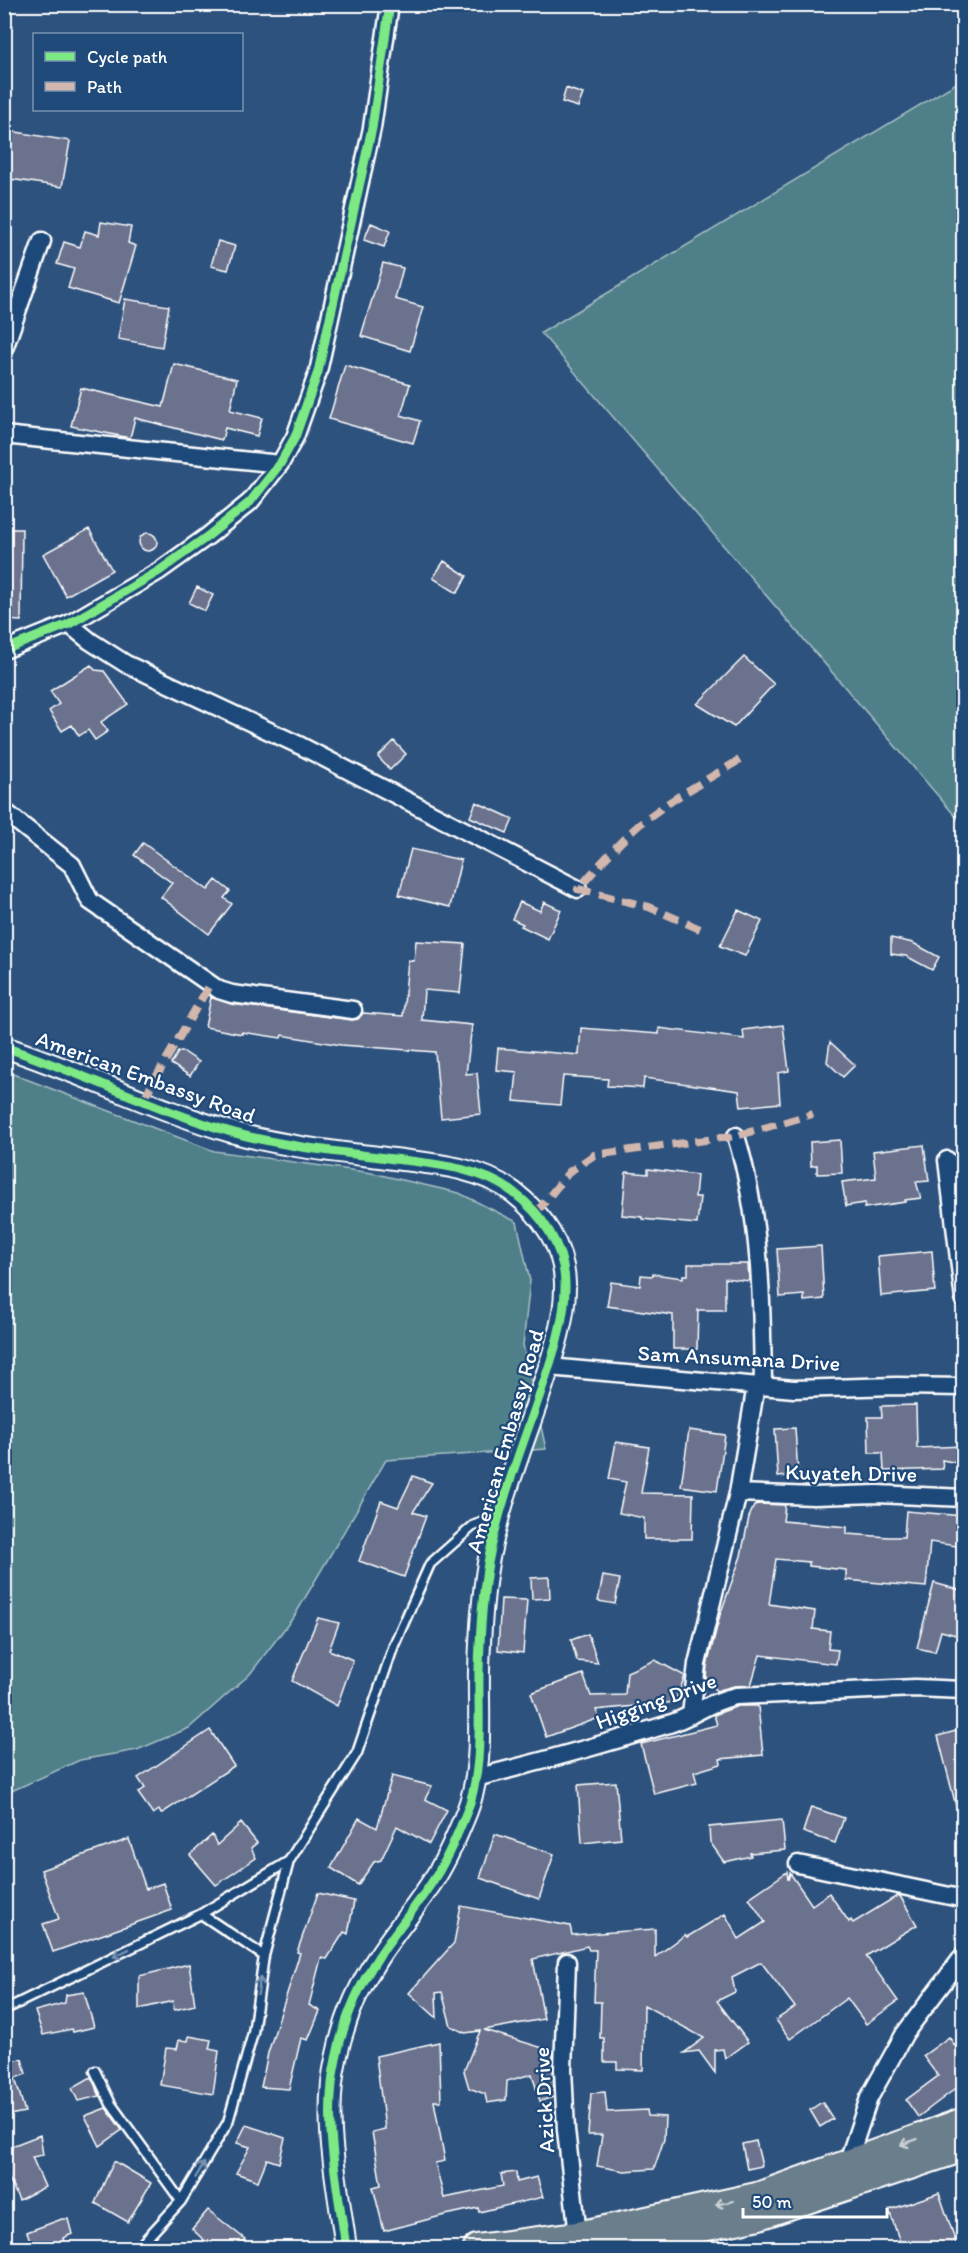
<svg xmlns="http://www.w3.org/2000/svg" width="968" height="2253" font-family="Itim,sans-serif">
  <rect width="100%" height="100%" fill="#2e527e"/>
  <filter id="ink" filterUnits="userSpaceOnUse"><feTurbulence type="fractalNoise" baseFrequency=".0167" numOctaves="2"/><feDisplacementMap in="SourceGraphic" scale="12" xChannelSelector="R" yChannelSelector="G"/><feConvolveMatrix kernelMatrix="1 2 1 2 8 2 1 2 1" color-interpolation-filters="sRGB"/></filter>
  <g filter="url(#ink)">
    <path fill="#50808a" stroke="#a8c0c4" stroke-width="1.5" d="M963,79V825L541,333Z
      M5,1071L214,1151L372,1173L459,1193L517,1222L530,1281L523,1345L546,1449L386,1460L295,1615L250,1674L189,1728L137,1750L80,1760L5,1794Z"/>
    <path fill="#6b728d" stroke="#fff" stroke-width="1.5" d="M566,88L583,94L578,107L562,102Z
      M4,130L70,141L62,187L4,178Z
      M101,222L131,227L128,243L136,246L119,303L68,288L74,269L57,264L64,242L80,247L85,231L99,235Z
      M371,223L390,231L384,247L364,240Z
      M218,241L235,246L228,270L211,266Z
      M383,263L403,268L395,299L423,307L410,351L361,336Z
      M125,299L169,306L162,347L118,339Z
      M174,364L237,379L230,410L262,418L257,436L225,428L222,440L135,418L130,438L71,426L81,388L163,407Z
      M345,365L410,384L401,415L420,421L413,443L329,419Z
      M5,529H22L21,621L4,620Z
      M89,529L112,570L66,596L43,554Z
      M139 542a9 9 0 1 1 18 0a9 9 0 1 1-18 0Z
      M444,561L467,576L457,593L433,578Z
      M197,587L213,595L205,611L189,603Z
      M744,657L774,684L734,727L697,704Z
      M91,665L95,670L104,671L128,704L101,722L108,731L95,740L88,730L79,736L72,725L62,731L49,711L59,704L50,691Z
      M394,741L406,754L390,770L378,757Z
      M476,802L513,819L507,833L470,817Z
      M143,843L208,890L216,880L230,891L224,898L232,904L209,934L161,897L172,883L134,855Z
      M411,849L461,860L450,907L399,895Z
      M520,902L540,911L544,902L561,910L548,939L521,926L523,924L512,919Z
      M738,910L762,921L745,956L720,946Z
      M891,938L913,943L939,957L932,970L906,956L891,954Z
      M416,941L465,944L460,993L424,990L422,1020L472,1025L466,1074L477,1073L481,1114L441,1118L435,1052L341,1045L282,1035L281,1038L242,1032V1034L205,1027L211,997L231,1004L352,1020L358,1019L363,1013L403,1016L408,960L414,961Z
      M783,1025L789,1071L778,1073L780,1103L741,1107L739,1091L644,1078L643,1088L607,1086L608,1079L563,1076L560,1105L514,1101L517,1072L496,1070L498,1048L579,1055L581,1028L659,1034V1028L744,1039L743,1030Z
      M830,1042L855,1065L843,1077L827,1062Z
      M178,1052H184L199,1062L190,1076L171,1064Z
      M840,1140L842,1173L817,1174V1165L811,1166L810,1142Z
      M924,1145L929,1181L916,1182L921,1198L905,1200V1202L864,1208L865,1203L846,1206L842,1182L876,1178L873,1151Z
      M648,1169L697,1175L695,1197H700L697,1224L642,1219V1217L622,1215L626,1172L648,1174Z
      M821,1246L824,1299L804,1301V1295L780,1297L777,1249Z
      M932,1251L935,1291L881,1296L878,1256Z
      M688,1264H748L749,1281L725,1278V1310H698L697,1349H673V1315L607,1306L611,1282L640,1286L641,1275L652,1276L653,1274L683,1278V1275H688Z
      M916,1405L917,1448L963,1446V1464L942,1460L943,1469L884,1471L883,1453H869L868,1417H882L881,1406Z
      M795,1428L798,1475L778,1477L775,1429Z
      M689,1430L725,1435L717,1491L681,1486Z
      M616,1442L649,1447L641,1493L693,1494L692,1539H644V1518L619,1513L626,1482L609,1479Z
      M413,1476L432,1483L413,1512L426,1516L404,1577L359,1561L381,1501L398,1507Z
      M757,1504L785,1505L783,1521L847,1527V1534L889,1537H904L906,1511L963,1516V1547L930,1542L926,1587L846,1580V1570L809,1566V1562L776,1559L769,1604L815,1611L813,1629L830,1631L828,1649L838,1650L836,1664L760,1655L751,1685L734,1686L716,1691L706,1678L707,1666L720,1615L741,1556L749,1517L754,1506Z
      M603,1576L620,1579L615,1604L598,1601Z
      M549,1577L550,1598L532,1599L531,1578Z
      M934,1583L963,1591V1637L941,1631L935,1652L917,1648Z
      M501,1599L527,1600L523,1653L498,1650Z
      M318,1618L339,1623L329,1650L353,1660L337,1706L292,1681Z
      M588,1634L598,1663L577,1661L571,1640Z
      M655,1660L685,1676L675,1702L596,1710L599,1718L546,1737L531,1693L583,1674L591,1696L625,1695L627,1672Z
      M738,1706H758L763,1755L720,1759L721,1764L694,1772L697,1783L654,1794L641,1744L717,1725L714,1715Z
      M963,1729V1814H958L938,1736Z
      M210,1730L234,1766L161,1814L159,1810L153,1814L138,1793L145,1788L138,1778Z
      M392,1776L432,1786L425,1799L447,1810L429,1844L397,1826L381,1860L374,1862L358,1885L331,1868L359,1818L377,1828Z
      M616,1782L621,1839L582,1843L578,1785Z
      M811,1807L844,1818L835,1843L803,1832Z
      M782,1820L785,1850L750,1853L751,1856L724,1862L710,1842L709,1827Z
      M241,1823L257,1843L251,1848L256,1858L216,1885L190,1855L212,1835L217,1845Z
      M495,1834L554,1854L539,1899L480,1878Z
      M129,1839L146,1889L163,1883L172,1910L53,1952L43,1924L59,1919L41,1870Z
      M787,1872L788,1880L790,1873L812,1905L829,1893L849,1922L851,1920L853,1923L897,1896H900L917,1925L866,1956L898,2001L866,2024L847,1998L790,2039L776,2020L795,2007L761,1962L732,1977L735,1992L717,2001L748,2042L725,2059L723,2049L715,2050V2073L699,2051L684,2053L704,2038L644,2005L643,2070L617,2069V2062H604V2038H600L601,2002H594L596,1950H589L587,1946L533,1959L544,2019L484,2030L553,2051L554,2097L540,2101L532,2074L507,2081L506,2100L487,2103L485,2094L469,2088L464,2071L480,2031L465,2033L451,2026L442,1992L436,1993L437,2018L409,1993L454,1943L461,1906L570,1926L572,1935L655,1929V1957L685,1935L687,1937L725,1914L739,1939L765,1922L749,1898Z
      M318,1893L354,1901L348,1934L344,1932L327,1959L321,1958L309,2005L320,2011L308,2040L301,2038L289,2089L261,2087L268,2053L300,1953L297,1952Z
      M189,1964L195,2005L174,2010L173,2001L139,2009V1976Z
      M84,1992L94,2027L73,2032L72,2029L43,2035L35,2011L65,2003L66,1995Z
      M189,2036L211,2040L209,2049L219,2051L213,2094L160,2085L166,2048L177,2049L179,2040L188,2041Z
      M949,2037L963,2057V2083L918,2117L906,2100L938,2076L923,2056Z
      M439,2042L441,2101H434L445,2161L435,2163L444,2198L503,2186L501,2174L516,2172L517,2182L537,2177L543,2197L479,2212L478,2208L441,2216L384,2231L373,2187L381,2185L372,2132L385,2129L376,2056Z
      M9,2057L10,2061L22,2059L26,2074L15,2078L25,2112L4,2116V2058Z
      M91,2077L100,2096L78,2101L72,2088Z
      M605,2092L607,2112L647,2110L648,2116L665,2117L664,2139L654,2169L624,2171L597,2166L602,2135H588L591,2093Z
      M822,2102L833,2119L820,2127L810,2110Z
      M106,2108L122,2130L100,2146L85,2116Z
      M246,2125L285,2138L279,2163L267,2159L258,2181L236,2173L250,2147L237,2143Z
      M40,2135L43,2155L32,2157L45,2187L19,2200L4,2168V2149Z
      M756,2141L762,2166L747,2169L742,2144Z
      M114,2161L151,2183L128,2222L95,2203Z
      M939,2193L958,2248H902L889,2210Z
      M208,2210L245,2239L237,2248H198L205,2241L192,2229Z
      M62,2219H68L72,2234L63,2238L65,2248H33L27,2232Z"/>
    <g fill="none" stroke-linecap="round" stroke-linejoin="round">
      <defs>
        <path id="service" d="M201,1914L289,1861
          M264,1956L289,1861L357,1753L394,1645L430,1564L473,1526L498,1516
          M4,2010L201,1914L264,1956L253,2033L228,2122L181,2201L138,2248
          M95,2071L111,2104L181,2201
          M4,2240L8,2248"/>
        <path id="minor" d="M4,349L42,241
          M4,435L280,464
          M69,624L90,641L126,664L301,746L578,889
          M4,650L69,624L159,571L208,536L250,502L280,464L295,437L318,372L372,128L390,4
          M4,811L72,865L90,901L219,990L232,994L353,1010
          M736,1136C761,1218 762,1301 763,1386
          M947,1160L964,1300
          M549,1367L794,1389L896,1386L964,1387
          M738,1493L814,1496L877,1494L964,1498
          M691,1715L697,1664L738,1493L756,1385
          M475,1778C540,1762 605,1744 669,1724C693,1716 711,1701 736,1696L915,1688L964,1690
          M798,1864L964,1899
          M567,1962L563,2069L566,2130L578,2235
          M850,2168L848,2161L869,2098L905,2033L964,1955"/>
        <path id="tertiary" d="M4,1047C81,1072 153,1109 231,1132C284,1147 340,1152 394,1159C435,1164 479,1167 513,1192C542,1214 564,1246 565,1283C566,1318 553,1355 542,1388C523,1445 499,1503 488,1563C482,1598 480,1634 479,1670C478,1716 484,1767 467,1811C459,1831 450,1852 439,1871C421,1902 396,1929 377,1959C357,1989 343,2024 336,2059C322,2121 338,2186 346,2248"/>
        <path id="primary" d="M477,2248L578,2235L757,2196L964,2121
          M609,2248L759,2216L964,2148"/>
      </defs>
      <use href="#service" stroke="#fff" stroke-width="13"/>
      <use href="#minor" stroke="#fff" stroke-width="21"/>
      <use href="#tertiary" stroke="#fff" stroke-width="24"/>
      <use href="#primary" stroke="#fff" stroke-width="30"/>
      <use href="#service" stroke="#1f4a7a" stroke-width="8"/>
      <use href="#minor" stroke="#1f4a7a" stroke-width="16"/>
      <use href="#tertiary" stroke="#1f4a7a" stroke-width="20"/>
      <use href="#primary" stroke="#6b7e8b" stroke-width="26"/>
      <path stroke="#d1b7ad" stroke-width="8" stroke-dasharray="15 8" stroke-linecap="butt" d="M700,929L649,907L578,889C598,867 617,844 639,825C670,799 707,780 741,759
        M143,1100L210,984
        M536,1213L569,1172L594,1155L736,1136L813,1114"/>
      <defs>
        <path id="cycleway" d="M4,650L69,624L159,571L208,536L250,502L280,464L295,437L318,372L372,128L390,4
          M4,1047C81,1072 153,1109 231,1132C284,1147 340,1152 394,1159C435,1164 479,1167 513,1192C542,1214 564,1246 565,1283C566,1318 553,1355 542,1388C523,1445 499,1503 488,1563C482,1598 480,1634 479,1670C478,1716 484,1767 467,1811C459,1831 450,1852 439,1871C421,1902 396,1929 377,1959C357,1989 343,2024 336,2059C322,2121 338,2186 346,2248"/>
      </defs>
      <use href="#cycleway" stroke="#1f4a7a" stroke-width="13"/>
      <use href="#cycleway" stroke="#7ce984" stroke-width="9"/>
    </g>
    <defs><path id="oneway-shaft" d="M-6 0H5M1.5-3L5.5 0L1.5 3" fill="none" stroke-width="1.6" stroke-linecap="round" stroke-linejoin="round" transform="scale(1.5)"/></defs>
    <g stroke="#7992af">
      <use href="#oneway-shaft" transform="translate(121 1953) rotate(154)"/>
      <use href="#oneway-shaft" transform="translate(259 1986) rotate(-82)"/>
      <use href="#oneway-shaft" transform="translate(200 2170) rotate(-59)"/>
    </g>
    <g stroke="#cbd2d6">
      <use href="#oneway-shaft" transform="translate(909 2142) rotate(161)"/>
      <use href="#oneway-shaft" transform="translate(724 2203) rotate(168)"/>
    </g>
  </g>
  <g text-anchor="middle" dominant-baseline="central" stroke-width="4.5" stroke-linejoin="round" paint-order="stroke">
    <g font-size="22" fill="#fff" stroke="#1f4a7a">
      <text transform="translate(146 1077) rotate(20)">American Embassy Road</text>
      <text transform="translate(739 1358) rotate(3)">Sam Ansumana Drive</text>
      <text transform="translate(505 1441) rotate(-74)">American Embassy Road</text>
      <text transform="translate(851 1473) rotate(1)">Kuyateh Drive</text>
      <text transform="translate(656 1701) rotate(-20)">Higging Drive</text>
      <text transform="translate(544 2100) rotate(-93)">Azick Drive</text>
    </g>
  </g>
  <rect width="968" height="2253" fill="none" stroke="#1f4a7a" stroke-width="24"/>
  <rect x="12" y="12" width="944" height="2229" fill="none" stroke="#fff" stroke-width="2" filter="url(#ink)"/>
  <rect x="33" y="33" width="210" height="78" fill="#1f4a7a" stroke="#7992af" stroke-width="1.5"/>
  <rect x="45" y="52" width="30" height="9" fill="#7ce984" stroke="#7992af" stroke-width="1.5"/>
  <text x="87" y="63" font-size="18" fill="#ffffff">Cycle path</text>
  <rect x="45" y="82" width="30" height="9" fill="#d1b7ad" stroke="#7992af" stroke-width="1.5"/>
  <text x="87" y="93" font-size="18" fill="#ffffff">Path</text>
  <path d="M743 2208v9h144v-9" fill="none" stroke="#ffffff" stroke-width="3"/>
  <text x="752" y="2208" font-size="18" fill="#ffffff" stroke="#1f4a7a" stroke-width="4.5" paint-order="stroke">50 m</text>
</svg>
